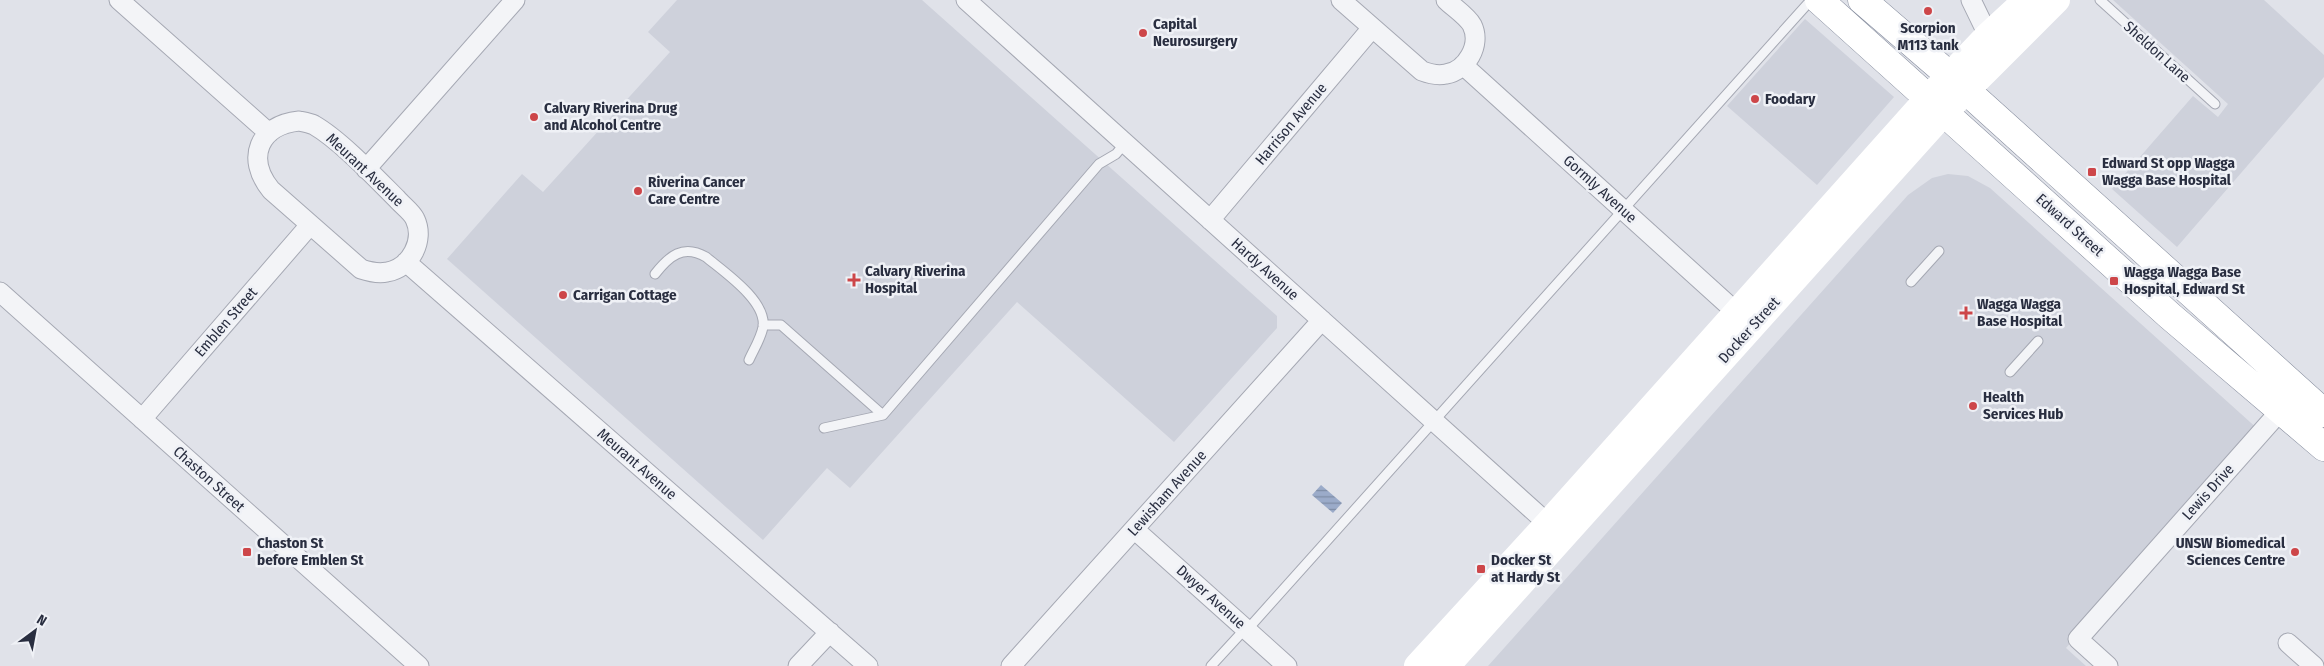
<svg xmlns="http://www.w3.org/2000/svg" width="2324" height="666" font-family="'Fira Sans Condensed',sans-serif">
  <defs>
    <pattern id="water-rules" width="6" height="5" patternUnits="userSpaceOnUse" patternTransform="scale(1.25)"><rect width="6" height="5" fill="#9babc9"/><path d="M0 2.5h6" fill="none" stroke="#7e8ca5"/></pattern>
  </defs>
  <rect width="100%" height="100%" fill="#e0e2e9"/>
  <path fill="#ced1db" d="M677,0H922L1277,316V328L1174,442L1017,302L850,488L827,468L763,540L447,259L522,174L543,192L670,52L648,32Z
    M2113,0H2264L2324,55V77L2177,247L2112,189L2193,96L2218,117L2228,104Z
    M1805,19L1894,97L1817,185L1727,106Z
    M1948,174L1968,176L1990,188L2260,431L2066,648L2086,666H1488L1908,195L1932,178Z"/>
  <path fill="url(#water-rules)" d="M1321,485L1342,503L1333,513L1312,495Z"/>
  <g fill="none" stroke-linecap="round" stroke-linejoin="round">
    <defs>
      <path id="service" d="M2100,0L2215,104
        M655,274C669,256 683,244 706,257C724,272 767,301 763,327C761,338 754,349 749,360
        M1911,282L1939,251
        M763,325H781L883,415
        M2010,372L2038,341
        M824,428L883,415L1099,164L1116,154L1125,143
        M1247,630L1811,0
        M1211,666L1245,629"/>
      <path id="minor" d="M119,0L269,133
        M966,0L1556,531
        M1341,0L1422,71C1430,74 1437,76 1446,74C1466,71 1482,45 1472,25C1467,16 1453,7 1446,0
        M1971,0L1988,35
        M1463,65L1736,312
        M299,121C304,122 310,123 314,125C340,140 375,177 397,199C402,205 412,212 415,219C425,240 411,268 387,272C378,274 370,272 361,269L271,190C245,158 259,125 299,121Z
        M366,169L515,0
        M1210,220L1372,28
        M406,262L868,666
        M0,292L419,666
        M142,419L310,225
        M1134,529L1287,666
        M2288,643L2314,666
        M798,666L830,632
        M1011,666L1322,320
        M2108,666L2078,639L2289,401"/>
      <path id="trunk" d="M1819,0L2170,316L2324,447
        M1862,0L1949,75L2324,413"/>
    </defs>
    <use href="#service" stroke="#a5a8b3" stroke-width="11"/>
    <use href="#minor" stroke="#a5a8b3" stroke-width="21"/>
    <use href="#trunk" stroke="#878e9f" stroke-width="29"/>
    <use href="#service" stroke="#f3f4f7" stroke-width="9"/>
    <use href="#minor" stroke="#f3f4f7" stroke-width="19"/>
    <path stroke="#fff" stroke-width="26" d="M1417,666L1548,523L1928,98L1988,35L2026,0
      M1447,666L1944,113L2057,0"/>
    <use href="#trunk" stroke="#fff" stroke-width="28"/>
  </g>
  <g fill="#cd4649" stroke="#eff1f6" stroke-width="2">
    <circle cx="1928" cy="11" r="5"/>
    <circle cx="1143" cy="33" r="5"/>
    <circle cx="1755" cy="99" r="5"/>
    <circle cx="534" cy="117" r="5"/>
    <rect x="2087" y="167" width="10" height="10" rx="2.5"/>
    <circle cx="638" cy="191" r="5"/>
    <path d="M851.5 272.5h5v5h5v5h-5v5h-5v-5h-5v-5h5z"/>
    <rect x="2109" y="276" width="10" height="10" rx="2.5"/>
    <circle cx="563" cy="295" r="5"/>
    <path d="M1963.5 305.5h5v5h5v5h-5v5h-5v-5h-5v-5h5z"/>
    <circle cx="1973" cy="406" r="5"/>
    <rect x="242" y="547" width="10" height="10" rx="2.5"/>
    <circle cx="2295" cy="552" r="5"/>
    <rect x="1476" y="564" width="10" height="10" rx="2.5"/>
  </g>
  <g text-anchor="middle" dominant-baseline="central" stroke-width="5" stroke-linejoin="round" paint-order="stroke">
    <g font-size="15" font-weight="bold" fill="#292e40" stroke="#eff1f6" text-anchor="start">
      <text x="1153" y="24">Capital<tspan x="1153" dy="17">Neurosurgery</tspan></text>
      <text x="1928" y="28" text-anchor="middle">Scorpion<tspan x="1928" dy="17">M113 tank</tspan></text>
      <text x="1765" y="99">Foodary</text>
      <text x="544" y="108">Calvary Riverina Drug<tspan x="544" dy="17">and Alcohol Centre</tspan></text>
      <text x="2102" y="163">Edward St opp Wagga<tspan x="2102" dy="17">Wagga Base Hospital</tspan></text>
      <text x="648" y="182">Riverina Cancer<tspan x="648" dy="17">Care Centre</tspan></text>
      <text x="865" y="271">Calvary Riverina<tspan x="865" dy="17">Hospital</tspan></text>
      <text x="2124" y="272">Wagga Wagga Base<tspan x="2124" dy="17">Hospital, Edward St</tspan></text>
      <text x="573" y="295">Carrigan Cottage</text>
      <text x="1977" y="304">Wagga Wagga<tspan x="1977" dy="17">Base Hospital</tspan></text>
      <text x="1983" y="397">Health<tspan x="1983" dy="17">Services Hub</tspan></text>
      <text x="257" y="543">Chaston St<tspan x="257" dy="17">before Emblen St</tspan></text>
      <text x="2285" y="543" text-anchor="end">UNSW Biomedical<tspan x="2285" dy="17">Sciences Centre</tspan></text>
      <text x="1491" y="560">Docker St<tspan x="1491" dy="17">at Hardy St</tspan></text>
    </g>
    <g font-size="15" fill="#292e40" stroke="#eff1f6">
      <text transform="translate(2157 52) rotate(42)">Sheldon Lane</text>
      <text transform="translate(1291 124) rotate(-50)">Harrison Avenue</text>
      <text transform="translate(365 170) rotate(43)">Meurant Avenue</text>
      <text transform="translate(1600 189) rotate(42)">Gormly Avenue</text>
      <text transform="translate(2070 225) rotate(42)">Edward Street</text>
      <text transform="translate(1265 269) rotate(42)">Hardy Avenue</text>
      <text transform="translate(226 322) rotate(-49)">Emblen Street</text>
      <text transform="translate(1749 330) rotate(-48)">Docker Street</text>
      <text transform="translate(637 464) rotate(41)">Meurant Avenue</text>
      <text transform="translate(209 479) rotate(42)">Chaston Street</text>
      <text transform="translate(2208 492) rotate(-48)">Lewis Drive</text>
      <text transform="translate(1167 493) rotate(-48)">Lewisham Avenue</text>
      <text transform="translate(1211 597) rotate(42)">Dwyer Avenue</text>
    </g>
  </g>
  <g transform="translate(35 631) rotate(32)" stroke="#eff1f6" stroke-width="4" paint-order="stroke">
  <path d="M0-4L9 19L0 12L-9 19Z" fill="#292e40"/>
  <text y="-8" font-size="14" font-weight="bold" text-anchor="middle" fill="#292e40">N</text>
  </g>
</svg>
